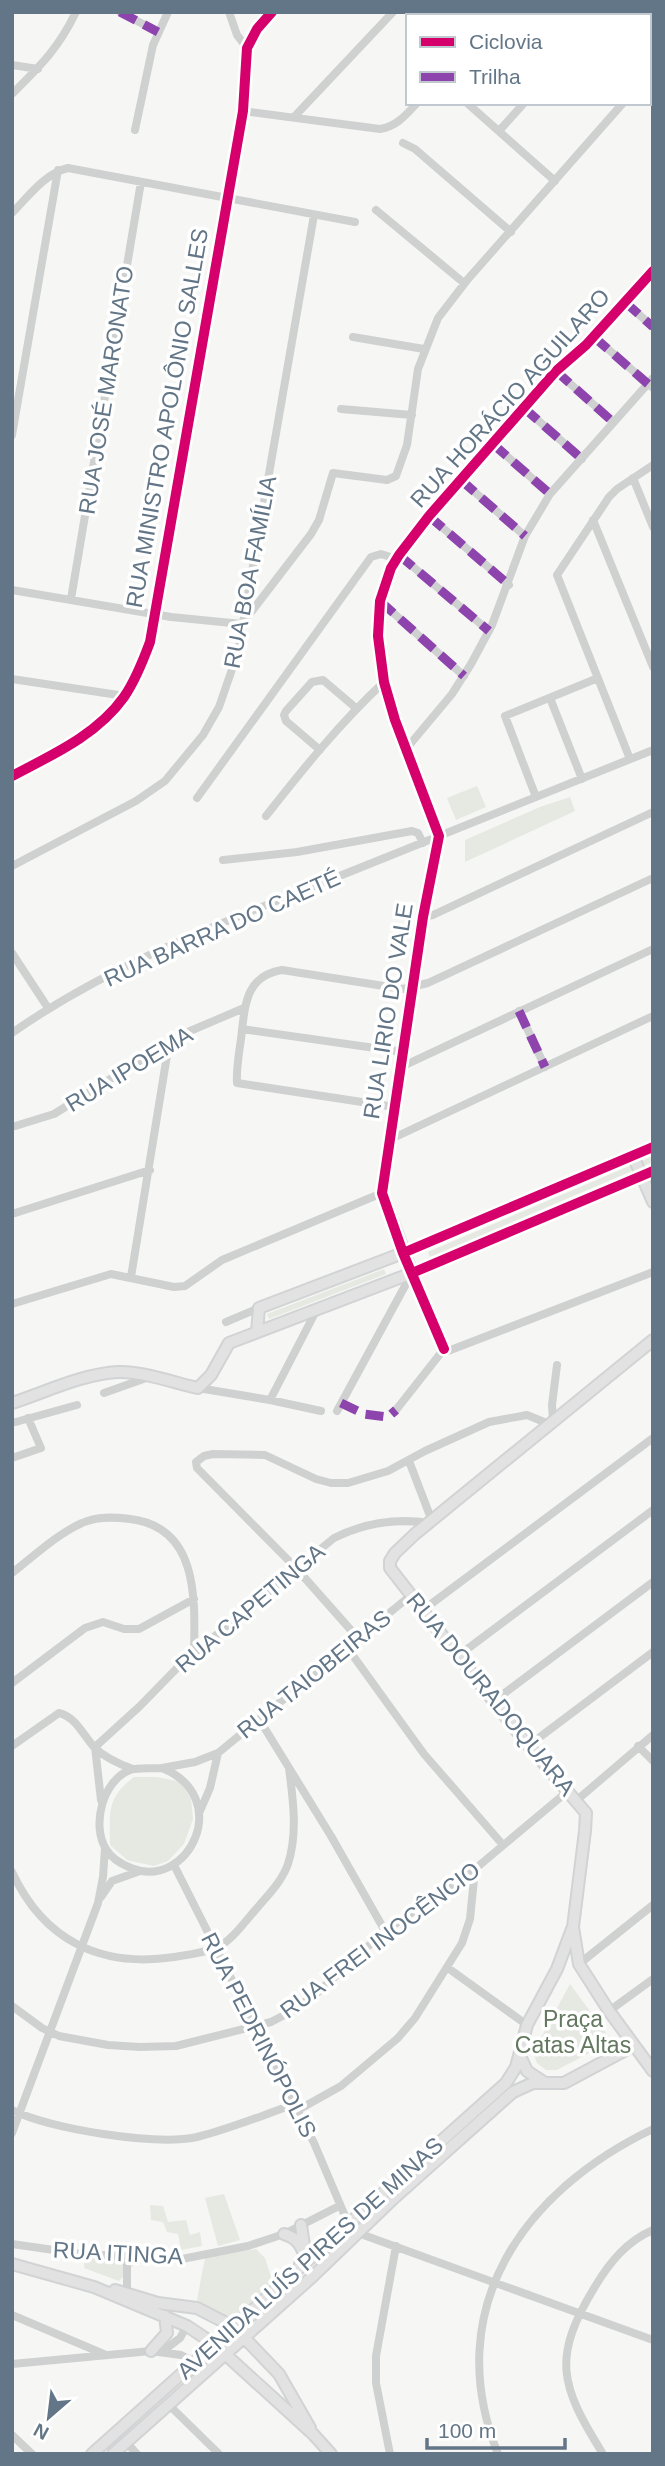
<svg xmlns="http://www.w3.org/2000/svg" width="665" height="2466" font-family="Helvetica,sans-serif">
  <rect width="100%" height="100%" fill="#f6f6f4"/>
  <path fill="#e5e9e2" d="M477,786L486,807L456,820L447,798Z
    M570,797L575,811L465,862V840L540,807Z
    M653,1156V1162L430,1257L428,1252Z
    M384,1269L386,1274L269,1319L267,1314Z
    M134,1777H157L181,1782L191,1799L193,1819L184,1844L168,1861L154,1866L127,1860L110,1845C110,1813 106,1798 134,1777Z
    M570,1984L612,2041L557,2070H546L537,2063L534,2055L536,2047Z
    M224,2194L240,2240L218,2246L205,2198Z
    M150,2205L163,2206L168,2222L186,2220L190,2235L200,2232L202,2246L181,2250L178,2234L167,2232L163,2222L151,2220Z
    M256,2249L265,2258L273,2283L233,2321L197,2300L205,2258Z
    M85,2256L138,2260L119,2281L84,2268Z"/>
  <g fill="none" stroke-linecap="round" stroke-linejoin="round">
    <defs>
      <path id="secondary" d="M633,1156L653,1202
        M382,1193L412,1273
        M257,1332L259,1308L403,1253L653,1147
        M653,1340L415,1534L395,1553L390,1561V1568L523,1739L586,1813L585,1831L573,1927L579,1964L609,2011L653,2071
        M12,1403C46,1392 82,1374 118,1372C141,1371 175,1383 198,1388L211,1375L229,1343L412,1273L653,1171
        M520,2056L527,2071L545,2083
        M301,2225L304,2245
        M284,2234C296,2238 300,2243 305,2256L300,2264
        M12,2264L94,2287L187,2326L214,2344L313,2434L331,2454
        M115,2290L158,2303L197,2308L234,2327L279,2374L310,2428
        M151,2351L167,2333L165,2316
        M92,2454L506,2083L516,2067L527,2025L557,1969L572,1929
        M113,2454L312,2277L394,2198L513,2092L533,2083H564L633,2046"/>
    </defs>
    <use href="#secondary" stroke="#d1d3d4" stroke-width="14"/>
    <path stroke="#cfd1d1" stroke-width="8" d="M120,12L158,32
      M229,12L237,35L247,48
      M501,16L504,12
      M600,16L603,12
      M12,65L38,69
      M649,75L653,71
      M12,94C41,65 58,49 76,12
      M467,103L555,181
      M243,111L380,129C397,126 405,116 417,103
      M294,117L393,12
      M135,130L153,45L168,12
      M499,131L524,103
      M403,143L415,149L511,232
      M376,210L464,283
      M12,213C29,196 44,174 68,168L355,222
      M625,302L653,327
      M353,337L424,349
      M594,337L653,388
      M556,371L613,422
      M524,408L582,459
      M341,409L412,415
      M12,435L58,170
      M493,444L550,494
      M633,478L653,527
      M461,480L525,536
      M429,516L509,585
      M593,520L653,667
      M399,555L489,631
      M12,590L171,617L242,624L311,534L319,520L333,473L387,480L396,476L407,445L418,369L438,318L468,279L623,103
      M71,599L141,182
      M380,601L464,676
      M12,679L125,696
      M550,698L582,779
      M406,749L452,694L471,664L492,625L525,536L550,494L653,378
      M320,750L286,721L284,715L286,711L312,682L323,680L356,708
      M630,759L557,575L609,497L617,489L653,465
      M12,776C52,755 97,735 124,697C135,681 143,661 150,642L243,111L247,48L257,29L272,12
      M536,797L505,716L598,678
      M197,798L371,557L381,554L397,559
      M266,816C303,769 340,723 384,682
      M223,860L297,852L412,831L418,833L423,843
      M12,866L136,801L165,781L203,735L219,707L238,652L314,215
      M423,917L433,915L653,812
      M12,953L48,1008
      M519,1011L545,1067
      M242,1029L403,1052
      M12,1033C110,964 226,921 337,877C442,835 547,792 653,750
      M401,1067L653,949
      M395,1107L237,1083C236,1069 239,1053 241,1039C245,1008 244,976 282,970L403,989L428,983L653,878
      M12,1127L54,1114L183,1034L244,1008
      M389,1140L653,1016
      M12,1214L150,1170
      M412,1273L444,1349
      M131,1277L169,1043
      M12,1304L111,1274L174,1287L185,1286L222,1260L382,1193L423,917L439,836L395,720L384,682L378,636L380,601L383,590L399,555L429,516L556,371L586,345L653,271
      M226,1322L259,1308
      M444,1349L448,1351L653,1272
      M198,1388L270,1400L321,1411
      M104,1393L149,1377
      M270,1400L317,1309
      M396,1410L444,1349
      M337,1411L412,1273
      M553,1421L552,1405L557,1365
      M12,1423L77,1405
      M12,1458L41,1448L28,1418
      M409,1461L432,1521
      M12,1573C34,1556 57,1534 82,1523C97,1516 114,1517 130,1519C199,1527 195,1600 194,1653
      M423,1610L653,1438
      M357,1637L296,1568L197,1468L196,1462L204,1456L213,1454L265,1455L316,1479L331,1483H348L388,1471L425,1451L489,1422L527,1415L549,1424
      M346,1646L424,1754L503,1845
      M458,1656L653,1510
      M12,1683L85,1628L103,1622L124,1629H139L194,1599
      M494,1701L653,1582
      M259,1719L331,1836L385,1931
      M12,1746L59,1713C76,1717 83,1735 94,1747C105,1758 119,1764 133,1769
      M528,1746L653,1652
      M638,1746L653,1761
      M95,1747L140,1706L181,1664L334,1538C364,1523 396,1518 430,1523
      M95,1747L101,1800
      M162,1768C234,1797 189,1891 131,1868C121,1864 111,1858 106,1849C91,1825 103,1780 130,1770C139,1767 152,1769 162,1768Z
      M162,1768L195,1762L218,1753L410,1596
      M577,1800L653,1735
      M200,1811L210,1788L218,1753
      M174,1865L314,2143L348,2223L358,2233L653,2340
      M12,1872C44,1941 101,1968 174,1957C187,1955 203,1953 216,1948C233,1940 245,1921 258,1907C269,1894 282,1881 288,1864C298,1833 293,1799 289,1768
      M101,1897L112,1881L140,1871
      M579,1964L653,1905
      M448,1968L527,2025
      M12,2006L42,2028L59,2036L108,2045L140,2047L176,2046L271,2022L292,2011L317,1993L385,1931L475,1869L568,1791
      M609,2011L653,1979
      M12,2110C50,2129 156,2146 197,2137C230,2129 263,2115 295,2104
      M298,2110L341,2086L398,2038L415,2018L462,1943L470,1919L475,1869
      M12,2133L98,1903L103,1877L105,1848
      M12,2244L82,2254L182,2259L248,2246L284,2234L339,2206
      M127,2257V2294
      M12,2315L106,2355
      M163,2351L180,2338L187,2326
      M12,2364L151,2351L181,2355L195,2362
      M168,2404L219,2454
      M12,2435L32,2454
      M126,2442L137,2454
      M390,2454L376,2383V2356L396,2246
      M498,2454C440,2309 523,2191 653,2129
      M603,2454C560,2385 551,2358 596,2285C610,2262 627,2241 653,2230"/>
    <use href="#secondary" stroke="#e2e2e3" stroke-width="10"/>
    <path stroke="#8e44ad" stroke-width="9" stroke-dasharray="18 9" stroke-linecap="butt" d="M120,12L158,32
      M625,302L653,327
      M594,337L648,384
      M556,371L613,422
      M524,408L582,459
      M493,444L550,494
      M461,480L525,536
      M429,516L509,585
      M399,555L489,631
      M380,601L464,676
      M519,1011L545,1067
      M341,1403L364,1414L388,1417L396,1410"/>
    <defs>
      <path id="cycleway" d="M12,776C52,755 97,735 124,697C135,681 143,661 150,642L243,111L247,48L257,29L272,12
        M403,1253L653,1147
        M412,1273L653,1171
        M444,1349L403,1253L382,1193L423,917L439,836L395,720L384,682L378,636L380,601L391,568L399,555L429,516L556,371L586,345L653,271"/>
    </defs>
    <use href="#cycleway" stroke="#fff" stroke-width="15"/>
    <use href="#cycleway" stroke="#d6006c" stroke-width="10"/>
  </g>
  <g text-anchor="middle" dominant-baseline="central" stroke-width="7" stroke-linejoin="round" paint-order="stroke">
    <g font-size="23" fill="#637687" stroke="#fff">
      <text transform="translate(106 390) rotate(-81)">RUA JOSÉ MARONATO</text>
      <text transform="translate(510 398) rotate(-48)">RUA HORÁCIO AGUILARO</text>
      <text transform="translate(167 418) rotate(-80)">RUA MINISTRO APOLÔNIO SALLES</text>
      <text transform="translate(250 572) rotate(-79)">RUA BOA FAMÍLIA</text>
      <text transform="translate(222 928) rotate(-24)">RUA BARRA DO CAETÉ</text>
      <text transform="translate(388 1011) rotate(-81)">RUA LIRIO DO VALE</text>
      <text transform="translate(129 1069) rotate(-31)">RUA IPOEMA</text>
      <text transform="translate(250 1608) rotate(-40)">RUA CAPETINGA</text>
      <text transform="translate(314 1674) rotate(-39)">RUA TAIOBEIRAS</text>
      <text transform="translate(491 1694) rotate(51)">RUA DOURADOQUARA</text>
      <text transform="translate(380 1940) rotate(-37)">RUA FREI INOCÊNCIO</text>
      <text transform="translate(259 2035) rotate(63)">RUA PEDRINÓPOLIS</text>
      <text transform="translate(118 2253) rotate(3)">RUA ITINGA</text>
      <text transform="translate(310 2258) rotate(-42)">AVENIDA LUÍS PIRES DE MINAS</text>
    </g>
    <g font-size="23" fill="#63785f" stroke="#fff">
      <text x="573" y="2019">Praça<tspan x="573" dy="26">Catas Altas</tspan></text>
    </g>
  </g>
  <rect width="665" height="2466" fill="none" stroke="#637687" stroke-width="28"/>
  <rect x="406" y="14" width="245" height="91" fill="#ffffff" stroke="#c1c8cf" stroke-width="2"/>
  <rect x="420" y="37" width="35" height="10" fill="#d6006c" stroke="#c1c8cf" stroke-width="2"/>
  <text x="469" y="49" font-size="21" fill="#637687">Ciclovia</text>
  <rect x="420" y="72" width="35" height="10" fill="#8e44ad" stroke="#c1c8cf" stroke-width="2"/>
  <text x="469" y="84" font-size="21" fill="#637687">Trilha</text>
  <g transform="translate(49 2417) rotate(208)" stroke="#ffffff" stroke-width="5" paint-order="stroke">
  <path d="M0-5L12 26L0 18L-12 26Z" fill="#637687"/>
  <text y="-10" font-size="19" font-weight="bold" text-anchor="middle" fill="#637687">N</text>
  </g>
  <path d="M427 2438v10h138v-10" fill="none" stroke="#637687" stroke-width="3.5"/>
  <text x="438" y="2438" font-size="21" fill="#637687" stroke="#ffffff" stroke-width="5" paint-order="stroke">100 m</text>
</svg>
